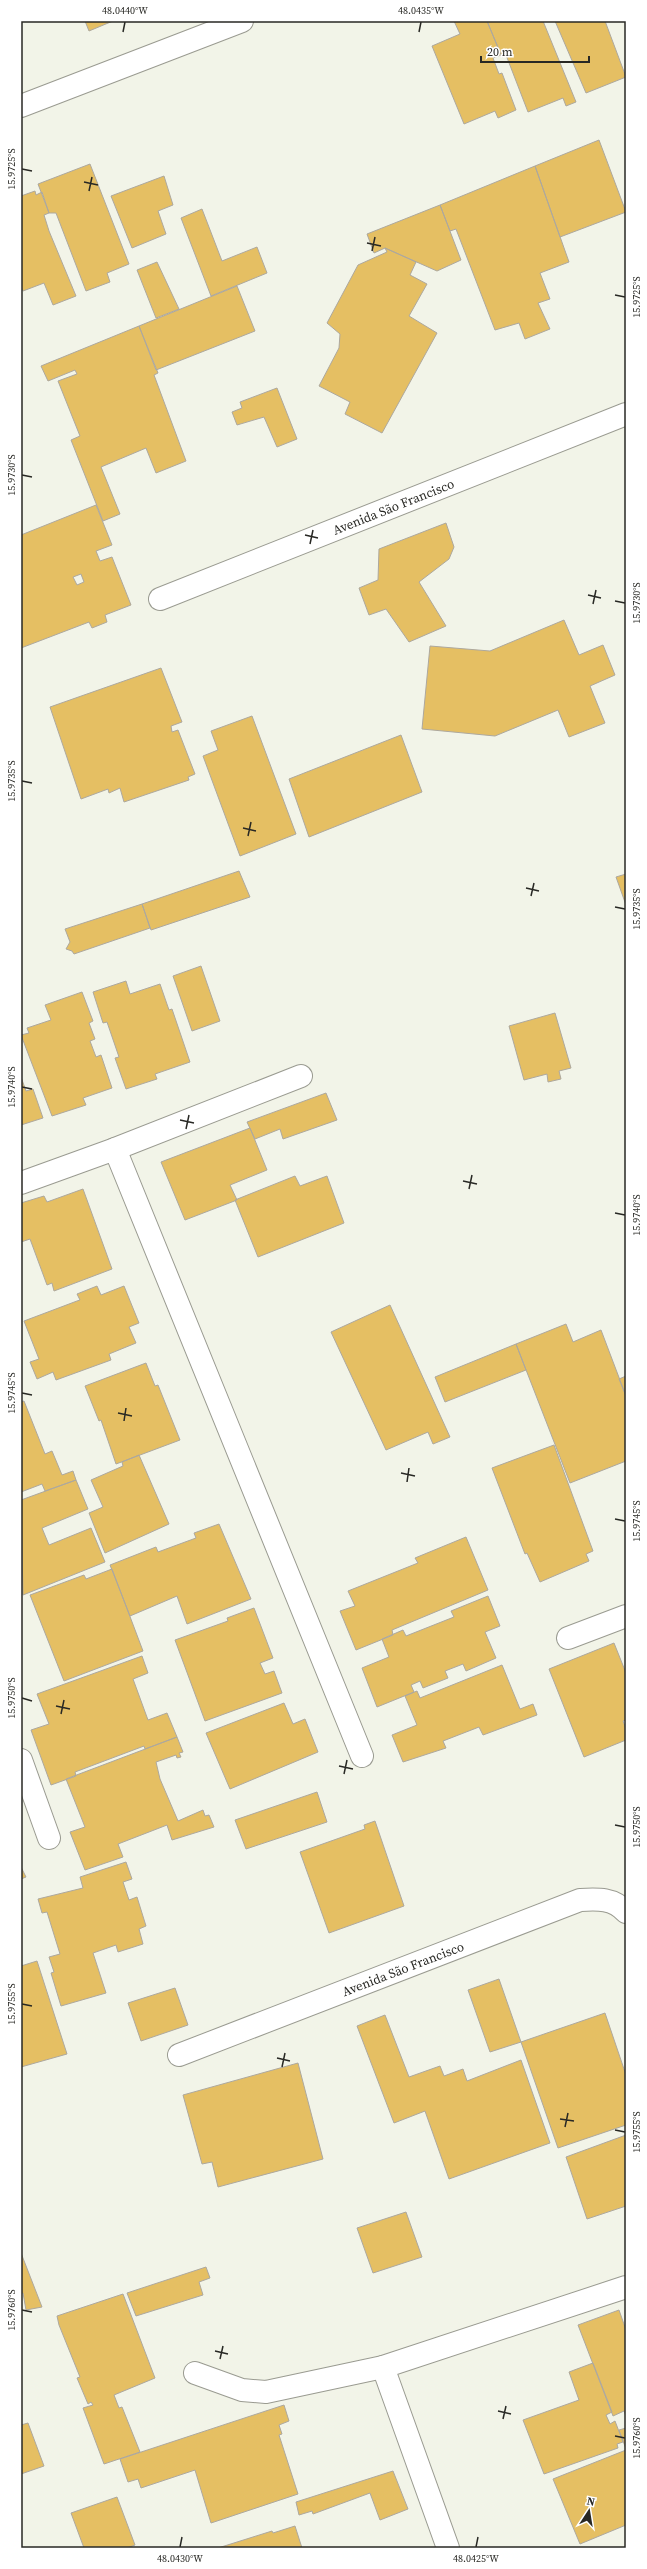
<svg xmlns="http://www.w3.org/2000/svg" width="647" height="2569" font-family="'Source Serif 4',serif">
  <rect width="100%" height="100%" fill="#f2f4e8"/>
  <path fill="#e5bf63" stroke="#ada89e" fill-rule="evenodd" d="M85,21H113L89,31Z
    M454,21H487L501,55L493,58L499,74L502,73L516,110L498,118L495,111L464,124L432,46L460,34Z
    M487,21H543L576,102L566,106L563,98L528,112L506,55L502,57Z
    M555,21H605L626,77L586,93Z
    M599,140L626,212L560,237L535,166Z
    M90,164L129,264L107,273L110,282L86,291L56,213H49L38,184Z
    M535,166L569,262L540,273L550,299L538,303L550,329L525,339L519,323L495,330L456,229L450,231L440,205Z
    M164,176L173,205L158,211L166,234L132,248L111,196Z
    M35,191L36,195L42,192L49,213L44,215L49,231L76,296L53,305L44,283L23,291L21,286V196Z
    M440,205L461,260L437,271L385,248L374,253L367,234Z
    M202,209L222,261L257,247L267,273L211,296L181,218Z
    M385,248L416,262L410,275L427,284L409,316L437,333L382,433L345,414L350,402L319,386L339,348L340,334L327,323L358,265L387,252Z
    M157,262L179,309L156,318L137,270Z
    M237,286L255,331L156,370L139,326Z
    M139,326L158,373L154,375L186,461L156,473L146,448L101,467L120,514L103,521L71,440L80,436L58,381L77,374L75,370L48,381L41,366Z
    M277,388L297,439L277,447L264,417L237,425L232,412L242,408L240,402Z
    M96,505L112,545L96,551L100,561L112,557L131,605L105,615L107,622L92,628L89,622L21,648V535ZM81,574L84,582L77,585L73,577Z
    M446,523L454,547L449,559L419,582L446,626L409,642L386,609L369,615L359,588L378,580L379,549Z
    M564,620L579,655L603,645L615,675L590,686L605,723L569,737L558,710L495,736L422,729L430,646L490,651Z
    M161,668L182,722L171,726L172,732L178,730L195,774L188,777L189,780L124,802L120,788L109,793L108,789L81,799L50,707Z
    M252,716L296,834L240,856L203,756L218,750L211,731Z
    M401,735L422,792L309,837L289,779Z
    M239,871L250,897L151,930L142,904Z
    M626,874V905L616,877Z
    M142,904L150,928L74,954L72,951L66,949L70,942L65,929Z
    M201,966L220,1021L192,1031L173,976Z
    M126,981L130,994L160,984L169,1010L172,1009L190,1062L155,1074L157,1079L126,1089L115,1058L119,1057L107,1022L103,1023L93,992Z
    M82,992L93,1021L89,1023L95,1039L90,1041L96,1057L101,1055L112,1088L83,1098L86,1105L52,1116L21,1035L29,1033L27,1028L51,1020L45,1005Z
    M555,1013L571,1068L559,1071L561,1079L548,1082L547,1074L524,1080L509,1026Z
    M21,1077L26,1091L33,1089L43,1118L21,1125Z
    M326,1093L337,1120L283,1139L280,1129L255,1139L247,1122Z
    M250,1128L267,1170L230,1185L237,1200L185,1220L161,1162Z
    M295,1176L300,1186L327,1176L344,1223L258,1257L235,1200Z
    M83,1189L112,1269L54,1291L52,1283L47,1285L30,1239L21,1242V1203L44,1196L47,1202Z
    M97,1286L101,1295L124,1286L139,1323L129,1327L136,1343L109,1354L111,1360L56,1380L53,1372L37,1379L30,1362L39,1359L24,1321L77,1301L80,1300L77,1294Z
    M390,1305L450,1437L433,1444L428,1432L386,1450L331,1332Z
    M566,1324L573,1342L601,1330L626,1396V1461L570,1483L516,1344Z
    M516,1344L526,1370L445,1402L435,1377Z
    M146,1363L155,1386L158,1385L180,1440L116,1464L101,1420L99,1421L85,1386Z
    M626,1376V1396L619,1379Z
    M24,1401L45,1454L52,1451L62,1475L73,1471L76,1480L45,1491L42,1484L21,1492V1402Z
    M554,1445L593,1551L586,1554L589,1561L540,1582L527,1553L525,1554L492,1468Z
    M139,1455L169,1524L105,1553L89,1513L103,1507L91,1480L123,1466L122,1462Z
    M76,1480L88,1509L42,1528L49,1545L91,1528L105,1562L23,1595L21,1500Z
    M219,1524L251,1599L187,1624L177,1596L130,1616L110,1565L156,1547L158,1552L196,1538L194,1533Z
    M466,1537L488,1590L392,1630L393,1635L356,1650L340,1611L355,1606L348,1591L418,1563L415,1558Z
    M112,1569L143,1651L64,1681L30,1595L84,1575L86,1579Z
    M488,1596L500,1626L485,1632L496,1658L466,1671L463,1664L445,1671L448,1678L423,1688L420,1681L411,1685L414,1692L377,1707L362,1668L389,1657L382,1639L403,1630L406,1636L454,1617L451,1611Z
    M254,1608L273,1658L260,1663L265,1674L274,1671L282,1693L205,1721L175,1640L228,1621L227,1618Z
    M614,1643L626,1673V1720L623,1721L626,1729V1740L584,1757L549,1669Z
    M142,1656L148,1673L133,1679L148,1720L167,1713L177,1737L145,1749L144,1746L75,1772L76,1776L51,1785L31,1730L49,1724L37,1694Z
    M502,1665L520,1709L533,1704L537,1715L483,1735L479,1727L443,1741L446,1748L403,1762L392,1735L417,1725L405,1696L417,1691L420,1698Z
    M284,1703L293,1724L305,1719L318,1752L230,1789L206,1733Z
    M177,1737L183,1752L179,1753L181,1757L177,1758L176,1755L156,1762L160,1779L178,1821L203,1810L205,1816L209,1815L214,1827L172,1840L167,1825L118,1844L123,1857L85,1870L70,1832L85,1827L66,1779Z
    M317,1792L327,1822L246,1849L235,1820Z
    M375,1821L404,1906L329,1933L300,1852L365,1829L364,1825Z
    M126,1862L132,1879L123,1882L129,1900L137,1897L146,1926L139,1929L143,1944L118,1952L116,1945L93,1953L106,1993L61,2006L51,1973L54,1972L49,1957L60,1954L47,1912L42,1913L38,1899L83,1888L80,1877Z
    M21,1867L26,1877L21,1879Z
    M37,1961L67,2054L21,2067V1966Z
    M499,1979L521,2042L490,2052L468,1990Z
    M175,1988L188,2025L141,2041L128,2003Z
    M605,2013L626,2075V2125L558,2148L521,2042Z
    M385,2015L409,2077L440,2066L444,2076L463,2069L467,2081L521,2060L550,2143L449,2179L425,2111L394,2123L357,2026Z
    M298,2063L323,2159L218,2187L212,2162L202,2164L183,2095Z
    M626,2135V2206L587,2219L566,2157Z
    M406,2212L422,2257L373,2273L357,2228Z
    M21,2253L42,2307L26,2310L23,2293H21Z
    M206,2267L210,2278L199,2282L203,2295L136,2316L127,2293Z
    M123,2294L155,2378L114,2395L119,2408L122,2407L140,2452L104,2464L83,2408L93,2405L91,2402L88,2404L77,2378L80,2377L59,2325L57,2316Z
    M619,2310L626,2330V2416L624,2411L613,2416L578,2325Z
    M593,2363L612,2412L606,2415L610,2424L615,2421L623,2442L617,2444L618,2448L544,2474L523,2420L579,2400L569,2372Z
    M284,2405L289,2421L279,2425L282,2434L279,2435L298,2494L211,2523L195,2470L141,2488L138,2479L128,2482L120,2459Z
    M28,2423L44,2466L21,2474V2425Z
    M626,2428V2449L619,2430Z
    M626,2450V2525L580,2544L553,2479Z
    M393,2471L408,2509L380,2520L370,2493L313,2514L312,2511L299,2515L296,2502Z
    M117,2497L135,2545L127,2548H84L71,2513Z
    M295,2526L302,2548H218L272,2531L273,2533Z"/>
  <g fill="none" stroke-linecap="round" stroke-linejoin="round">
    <defs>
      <g id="minor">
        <path d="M21,106L242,21"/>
        <path id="s1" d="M160,599L626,414"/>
        <path d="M115,1149L301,1076"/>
        <path d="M21,1183L115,1149L362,1756"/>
        <path d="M568,1638L626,1616"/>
        <path d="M21,1760L49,1838"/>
        <path id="s2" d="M179,2055L580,1900C598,1899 613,1898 626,1912"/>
        <path d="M195,2373L242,2390L266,2392L383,2367"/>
        <path d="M448,2548L383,2367L626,2287"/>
      </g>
    </defs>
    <use href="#minor" stroke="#9a9b91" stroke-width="24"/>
    <use href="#minor" stroke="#fff" stroke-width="22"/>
  </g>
  <path fill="none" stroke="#282824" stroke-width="1.5" d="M123,32L125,22M419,32L421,22M22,169L32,171M84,182L98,185M89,191L92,177M367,243L381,246M372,251L375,237M615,295L625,297M22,475L32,477M305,535L318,538M310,544L313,530M588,595L601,598M615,601L625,603M593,604L596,590M22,781L32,783M243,828L256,831M248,836L251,822M526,888L539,891M531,896L534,883M615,907L625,909M22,1087L32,1089M180,1120L194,1123M186,1129L189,1115M463,1181L477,1184M469,1189L472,1175M615,1213L625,1215M22,1393L32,1395M118,1413L132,1416M124,1421L126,1408M401,1473L415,1476M407,1482L409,1468M615,1519L625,1521M22,1698L32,1701M56,1706L70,1709M61,1714L64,1700M339,1766L353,1769M344,1774L347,1760M615,1825L625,1827M22,2004L32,2006M277,2058L290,2061M282,2067L285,2053M560,2119L574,2121M565,2127L568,2113M615,2130L625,2132M22,2310L32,2312M215,2351L228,2354M220,2359L223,2346M498,2411L511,2414M503,2419L506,2406M615,2436L625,2438M180,2547L182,2537M476,2547L478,2537"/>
  <g text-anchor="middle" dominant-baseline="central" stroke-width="3" stroke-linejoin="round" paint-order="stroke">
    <g font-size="13" fill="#282824" stroke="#fff">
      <text stroke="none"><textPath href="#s1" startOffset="251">Avenida São Francisco</textPath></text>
      <text stroke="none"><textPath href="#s2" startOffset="240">Avenida São Francisco</textPath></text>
    </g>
  </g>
  <rect width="647" height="2569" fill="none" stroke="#ffffff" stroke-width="44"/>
  <g transform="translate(589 2511) rotate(12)" stroke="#ffffff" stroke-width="3" paint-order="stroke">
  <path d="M0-3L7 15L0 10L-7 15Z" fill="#282824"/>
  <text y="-6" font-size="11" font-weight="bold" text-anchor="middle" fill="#282824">N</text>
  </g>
  <path d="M481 56v6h108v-6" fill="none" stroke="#282824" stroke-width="2"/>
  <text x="487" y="56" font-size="12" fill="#282824" stroke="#ffffff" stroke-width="3" paint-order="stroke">20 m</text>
  <rect x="22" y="22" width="603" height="2525" fill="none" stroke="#282824" stroke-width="1.5"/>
  <g font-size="10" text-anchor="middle" fill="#282824">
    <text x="125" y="14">48.0440°W</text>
    <text x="421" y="14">48.0435°W</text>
    <text transform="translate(11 169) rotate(-90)" y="4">15.9725°S</text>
    <text transform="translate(636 297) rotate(-90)" y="4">15.9725°S</text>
    <text transform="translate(11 475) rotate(-90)" y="4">15.9730°S</text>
    <text transform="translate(636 603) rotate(-90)" y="4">15.9730°S</text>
    <text transform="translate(11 781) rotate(-90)" y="4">15.9735°S</text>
    <text transform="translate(636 909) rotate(-90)" y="4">15.9735°S</text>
    <text transform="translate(11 1087) rotate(-90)" y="4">15.9740°S</text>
    <text transform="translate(636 1215) rotate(-90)" y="4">15.9740°S</text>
    <text transform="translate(11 1393) rotate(-90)" y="4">15.9745°S</text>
    <text transform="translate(636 1521) rotate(-90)" y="4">15.9745°S</text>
    <text transform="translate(11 1698) rotate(-90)" y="4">15.9750°S</text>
    <text transform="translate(636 1827) rotate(-90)" y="4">15.9750°S</text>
    <text transform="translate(11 2004) rotate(-90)" y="4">15.9755°S</text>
    <text transform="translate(636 2132) rotate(-90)" y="4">15.9755°S</text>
    <text transform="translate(11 2310) rotate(-90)" y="4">15.9760°S</text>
    <text transform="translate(636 2438) rotate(-90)" y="4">15.9760°S</text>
    <text x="180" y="2562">48.0430°W</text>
    <text x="476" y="2562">48.0425°W</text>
  </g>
</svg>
